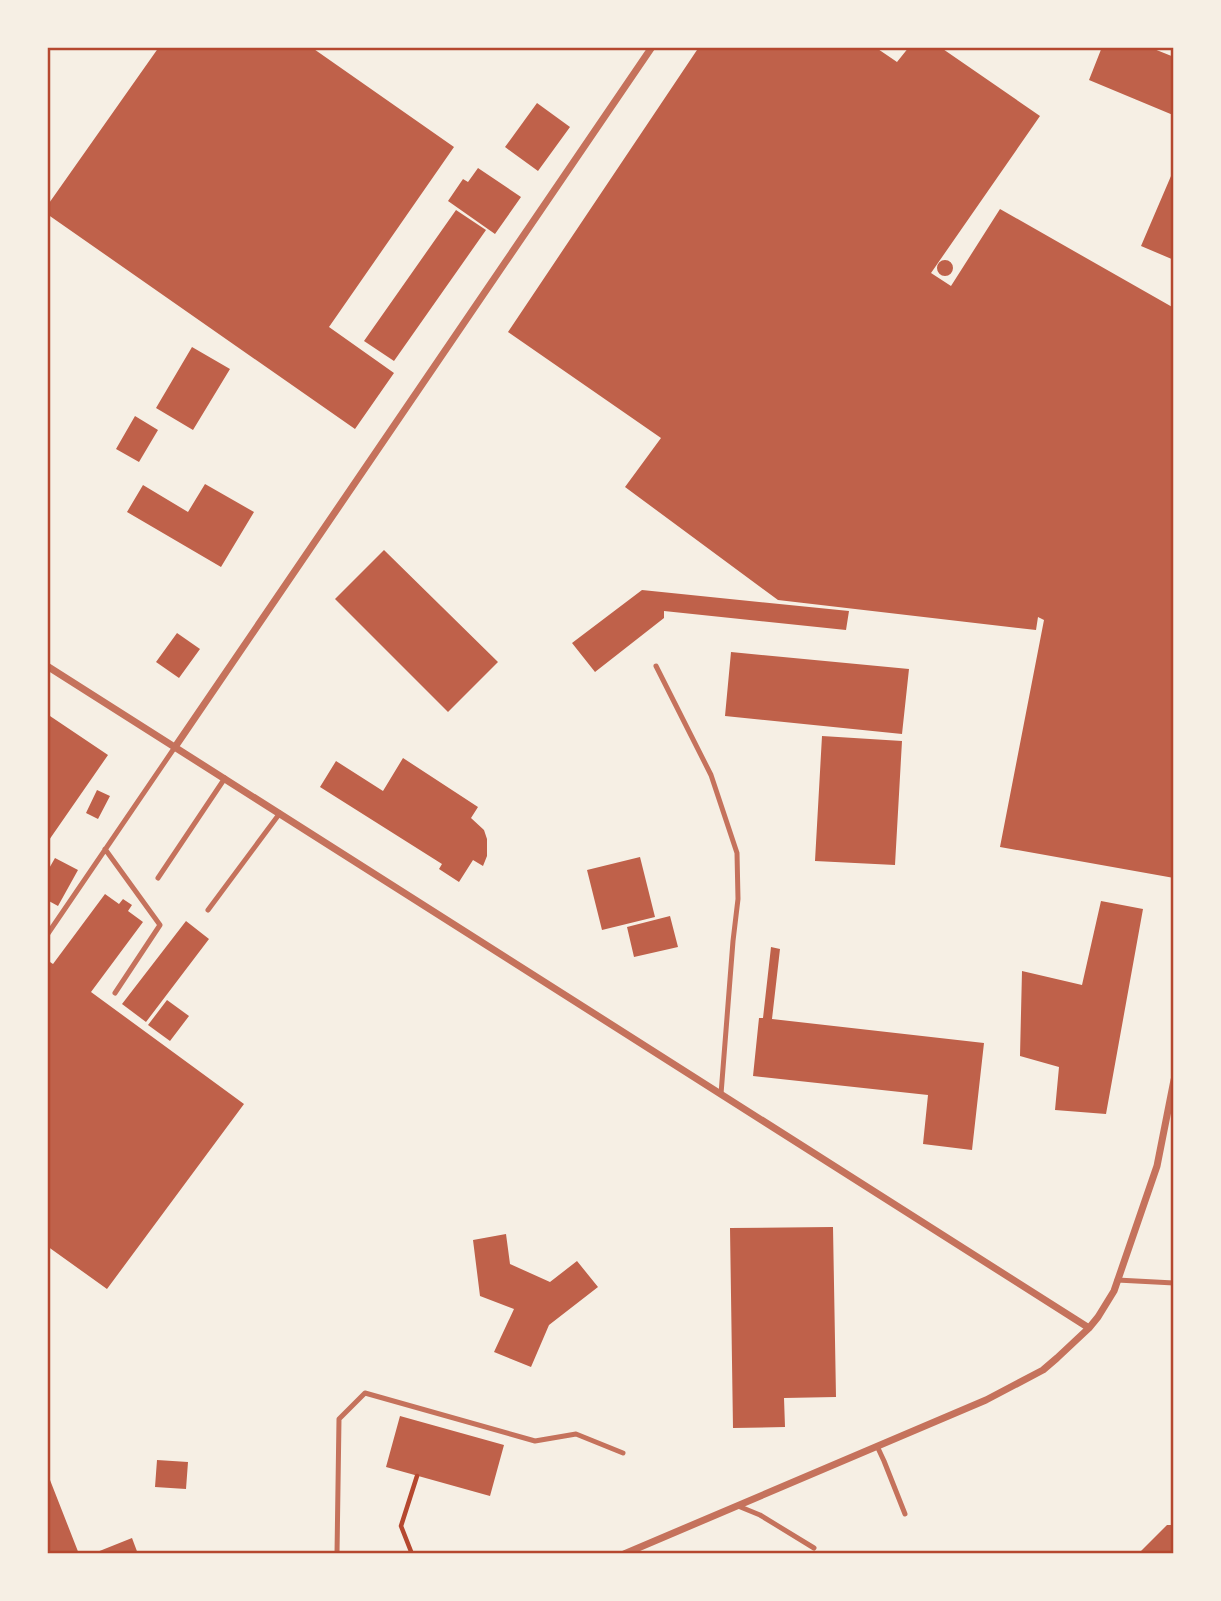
<svg xmlns="http://www.w3.org/2000/svg" width="1221" height="1601" font-family="'Fira Sans Condensed',sans-serif">
  <rect width="100%" height="100%" fill="#f6efe4"/>
  <path fill="#bf614a" d="M159,47H311L454,147L329,327L394,373L355,429L47,214V206Z
    M699,47H875L897,62L909,47H940L1040,116L931,273L951,286L1000,209L1174,308V878L1000,847L1044,620L1038,617L1036,630L778,600L625,487L661,438L508,332Z
    M1102,47H1149L1174,57L1173,115L1089,80Z
    M537,103L570,127L538,171L505,147Z
    M478,168L521,197L495,234L448,201L463,179L468,182Z
    M1174,169V260L1141,246Z
    M456,210L486,230L394,361L364,341Z
    M937 268a8 8 0 1 1 16 0a8 8 0 1 1-16 0Z
    M192,347L230,369L193,430L156,408Z
    M135,416L158,430L139,462L116,449Z
    M205,484L254,512L221,567L127,512L143,485L188,512Z
    M384,550L498,662L448,712L335,599Z
    M642,590L849,611L846,630L664,611V618L595,672L572,643Z
    M177,633L200,649L179,678L156,662Z
    M731,652L909,669L902,734L725,716Z
    M47,714L108,755L47,843Z
    M822,736L902,741L895,865L815,861Z
    M403,758L478,807L471,818L484,830L487,839V856L483,866L473,860L459,882L439,869L442,864L320,787L336,761L383,791Z
    M97,790L110,796L98,819L86,813Z
    M640,857L655,917L602,930L587,870Z
    M55,858L78,870L58,906L47,900V872Z
    M105,894L119,904L123,899L132,905L128,911L143,922L91,992L244,1104L107,1289L47,1246V960L53,964Z
    M1101,901L1143,909L1106,1114L1055,1110L1059,1067L1020,1056L1022,971L1082,985Z
    M670,916L678,947L634,957L627,927Z
    M186,921L209,939L146,1022L122,1004Z
    M771,947L780,949L772,1019L984,1043L972,1150L923,1144L928,1095L753,1076L759,1018H763Z
    M167,1000L189,1016L170,1041L148,1025Z
    M833,1227L836,1397L784,1398L785,1427L733,1428L730,1228Z
    M506,1234L510,1264L550,1282L577,1261L598,1287L549,1325L531,1367L494,1352L514,1309L480,1296L473,1240Z
    M400,1416L504,1445L490,1496L386,1467Z
    M157,1460L188,1462L186,1489L155,1487Z
    M50,1480L79,1554H47V1481Z
    M1167,1525H1174V1554H1138Z
    M132,1538L138,1554H92Z"/>
  <g fill="none" stroke-linecap="round" stroke-linejoin="round">
    <path stroke="#b5482f" stroke-width="4.5" d="M412,1554L401,1526L417,1476"/>
    <path stroke="#c5725c" stroke-width="5" d="M656,666L711,775L737,853L738,899L733,941L721,1094
      M105,849L160,925L115,993
      M158,878L225,778
      M208,910L280,813
      M47,935L175,747
      M1117,1280L1174,1283
      M877,1446L884,1461L905,1514
      M738,1506L760,1515L814,1548
      M337,1554L339,1419L365,1393L535,1441L576,1434L623,1453"/>
    <path stroke="#c5725c" stroke-width="7" d="M47,666L1089,1328
      M175,747L652,47
      M624,1554L986,1400L1043,1370L1057,1358L1089,1328L1098,1317L1114,1291L1157,1166L1174,1080"/>
  </g>
  <rect width="1221" height="1601" fill="none" stroke="#f6efe4" stroke-width="98"/>
  <rect x="49" y="49" width="1123" height="1503" fill="none" stroke="#b5482f" stroke-width="2.5"/>
</svg>
